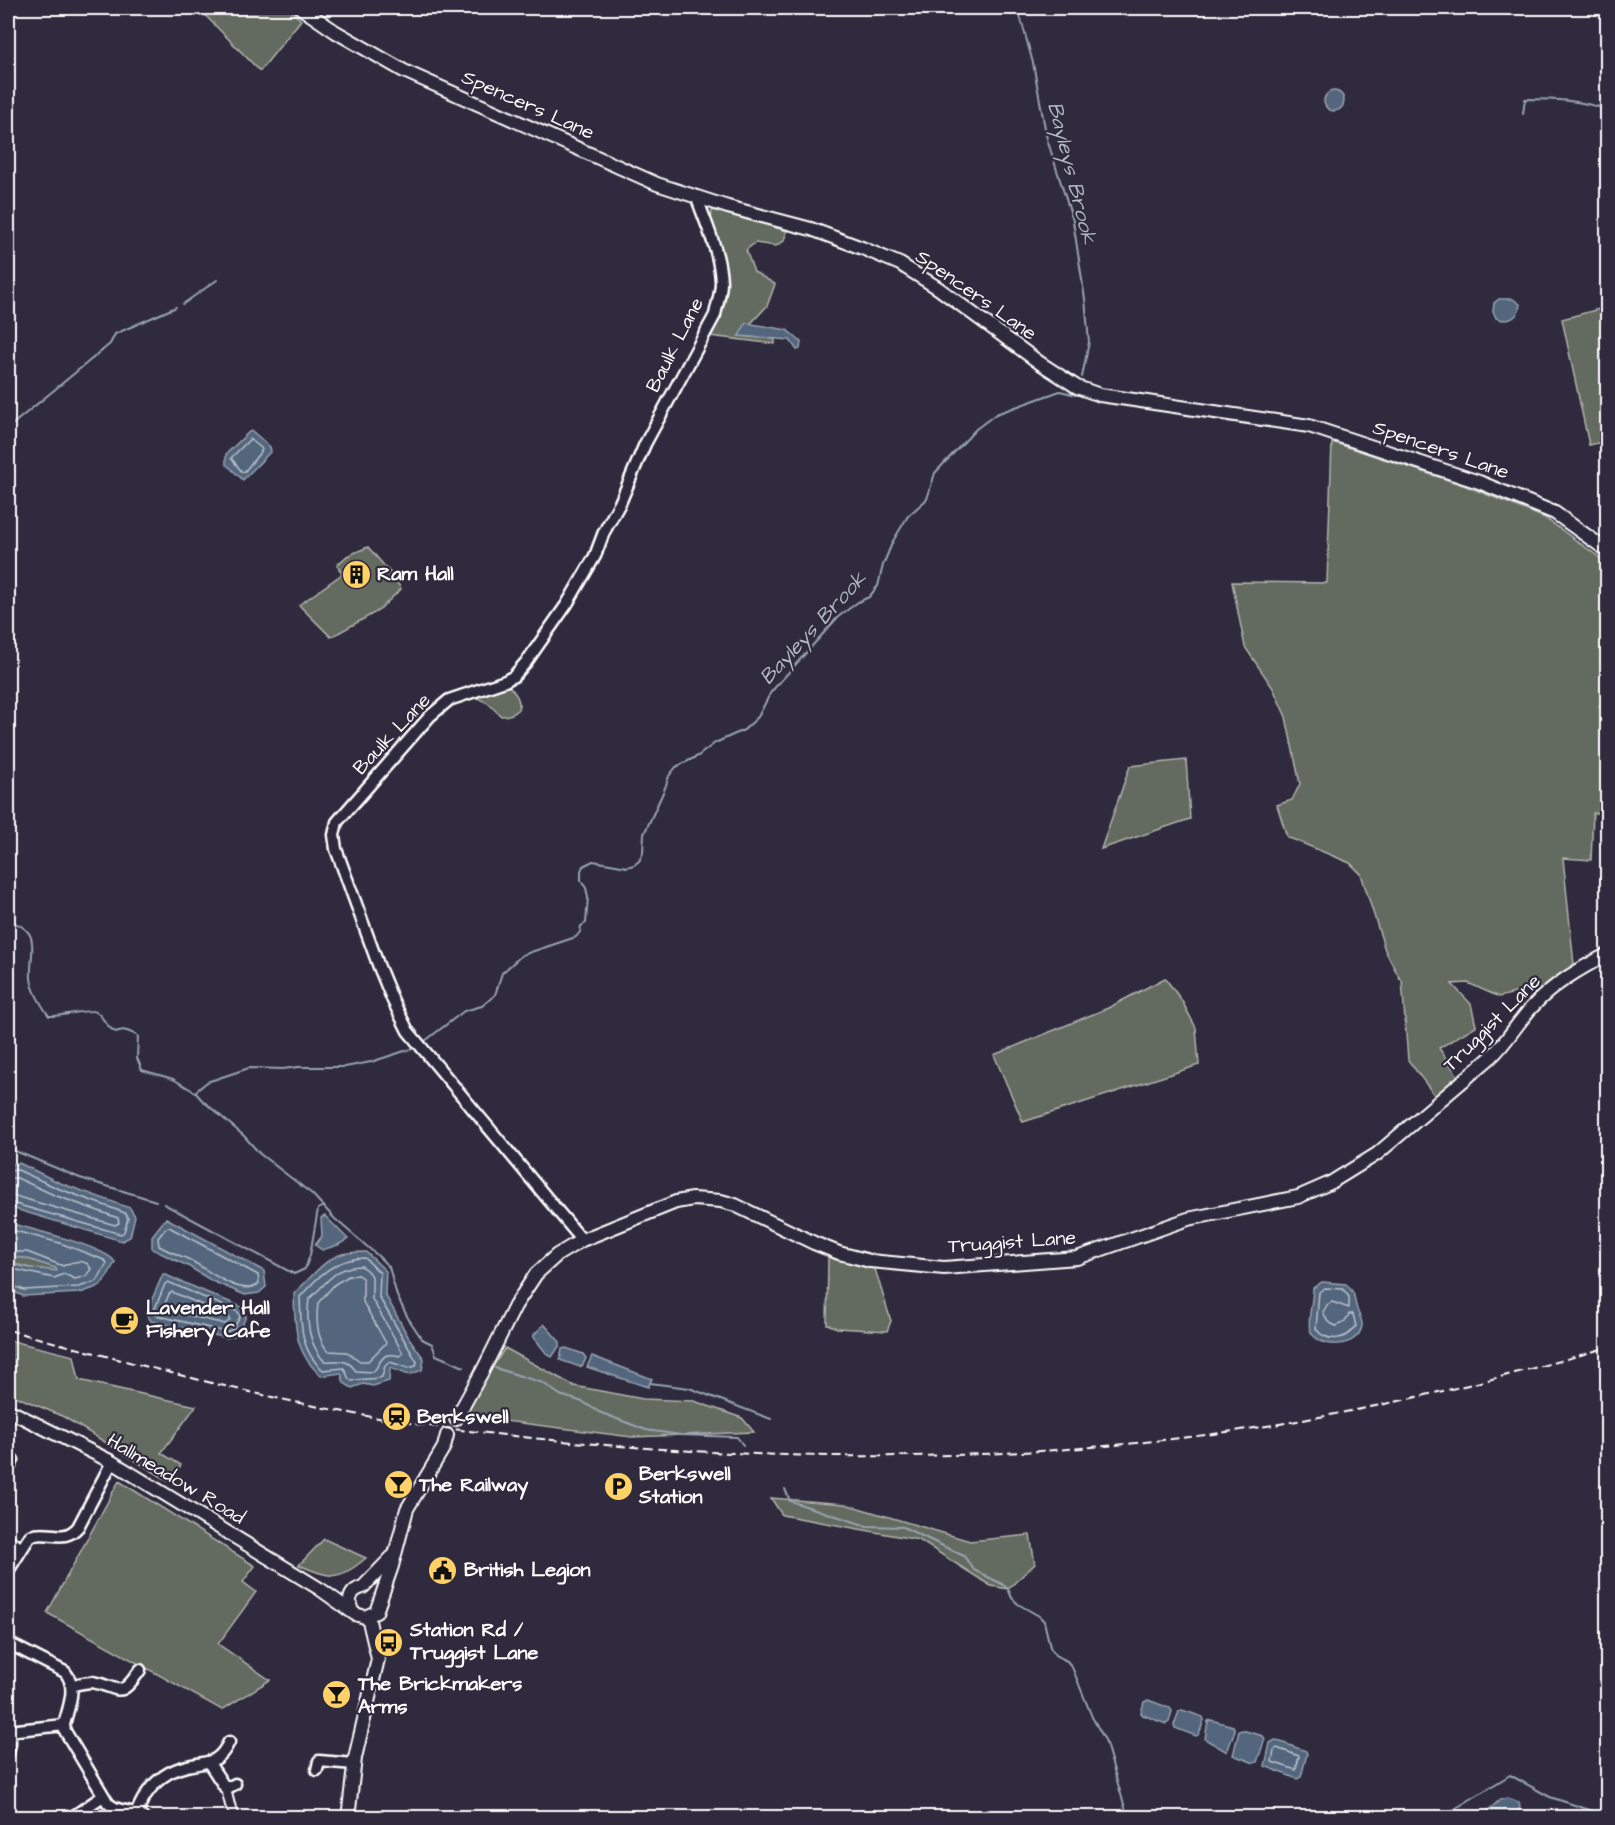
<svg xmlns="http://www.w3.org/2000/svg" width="1615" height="1825" font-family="'Architects Daughter',sans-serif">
  <rect width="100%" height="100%" fill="#2f2a3d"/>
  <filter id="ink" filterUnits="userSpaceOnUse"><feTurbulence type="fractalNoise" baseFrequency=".0167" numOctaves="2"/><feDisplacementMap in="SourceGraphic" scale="12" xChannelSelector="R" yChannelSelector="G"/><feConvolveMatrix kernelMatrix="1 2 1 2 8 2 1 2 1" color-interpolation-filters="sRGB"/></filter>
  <g filter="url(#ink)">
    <path fill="#636a5e" stroke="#b1b4ae" stroke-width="1.5" d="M198,8H288L301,20L260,71Z
      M712,210L787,231L784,241L776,246L755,243L746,250L754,272L775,284L767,306L739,336L775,339V344L710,336L726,294L725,270L720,245L711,221Z
      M1607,307V441L1589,445L1562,319Z
      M1332,442L1466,486L1545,518L1607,563V692L1599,707L1607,709V813H1593L1591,860L1563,858L1574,965L1535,996L1531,989L1499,997L1468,983L1452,984L1471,1004L1476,1026L1439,1048L1458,1076L1435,1096L1408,1060L1402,980L1400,979L1385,950L1361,874L1350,863L1287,837L1277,805L1292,800L1300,784L1286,717L1273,688L1245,647L1232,582L1327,583Z
      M368,547L394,577L401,589L378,611L331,637L299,605L342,574L337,565L347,556Z
      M509,686C523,700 524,715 501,716L488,703L473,696L484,695Z
      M1186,760L1190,819L1101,849L1130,766Z
      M1165,978L1182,1001L1196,1028L1199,1065L1023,1122L994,1055L1108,1008Z
      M11,1257L25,1258L56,1268L57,1271L30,1268L11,1263L9,1259Z
      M828,1257L875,1269L891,1321L887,1331L837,1328L827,1324Z
      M8,1340L74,1356L79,1380L196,1406L161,1453L181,1465L170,1482L64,1417L8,1393Z
      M505,1348L574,1386L643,1399L694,1401L742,1418L754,1432L632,1437L465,1416L484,1380Z
      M119,1481L255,1566L243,1582L256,1592L218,1644L270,1680L222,1710L47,1613Z
      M771,1498L845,1504L970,1541L1030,1535L1035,1564L1008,1589L991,1586L919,1540L782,1515Z
      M324,1539L366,1558C338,1582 331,1578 299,1565Z"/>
    <path fill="#52667d" stroke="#97a3b1" stroke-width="1.5" fill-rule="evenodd" d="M1324 101a10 10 0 1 1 20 0a10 10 0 1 1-20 0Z
      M1499,299H1513L1520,304C1519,318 1509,323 1496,318L1493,311L1494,303Z
      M746,323L787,330L801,342L800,349L797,350L790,340L739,336Z
      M252,431L270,447L271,451L243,480L226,464V454L249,432Z
      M19,1163L60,1183L130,1208L135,1216L130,1237L122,1241L8,1207V1165Z
      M325,1216L348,1239L338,1245L322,1250L315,1245L322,1236L321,1218Z
      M166,1218L264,1271L266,1287L259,1293L245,1295L212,1281L188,1266L152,1249V1236Z
      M8,1223C28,1228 106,1247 115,1262L107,1277L100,1286L80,1293L23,1296L8,1289ZM11,1257L25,1258L56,1268L57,1271L30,1268L11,1264L9,1259Z
      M366,1252L386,1271L385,1294L409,1338L424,1359L422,1370L409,1375L390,1368L389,1381L373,1386L363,1384L352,1388L344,1383L341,1373L321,1376C294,1352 295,1327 294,1293C310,1280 322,1260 342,1254C350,1252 358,1252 366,1252Z
      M163,1274L244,1308L246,1317L237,1335L227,1338L151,1321L146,1313Z
      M1322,1282L1346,1284C1358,1297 1352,1294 1357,1309C1358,1315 1363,1319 1362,1326C1358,1349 1318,1350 1310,1330C1307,1321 1313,1300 1313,1288Z
      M544,1324L560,1342V1345L552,1357L546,1353L533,1336Z
      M566,1348L583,1354L586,1358L583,1365L580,1367L560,1360L562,1349Z
      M592,1356L652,1379L648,1387L587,1367Z
      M1148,1700L1170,1708L1172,1711L1169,1722L1166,1724L1143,1715L1141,1713L1144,1702Z
      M1182,1710L1203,1717L1204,1720L1199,1734L1196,1736L1175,1728L1174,1725L1179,1711Z
      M1211,1720L1233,1726L1235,1730L1227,1752L1205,1739L1208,1721Z
      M1242,1730L1263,1736L1265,1739L1257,1762L1254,1763L1233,1755L1239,1731Z
      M1275,1740L1306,1751L1307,1754L1301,1777L1297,1779L1265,1766L1270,1743Z
      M1507,1798L1519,1802L1520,1806L1518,1817H1480L1500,1800Z"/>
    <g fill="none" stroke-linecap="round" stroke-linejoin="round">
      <path stroke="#bac2cb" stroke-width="1.5" d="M250,439L261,448L262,450L245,471L242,472L231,458Z
        M8,1171L18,1170L57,1188L125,1213L128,1218L124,1232L121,1234L8,1202
        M8,1178H17L54,1195L118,1218L119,1223L115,1225L8,1194
        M169,1227L258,1275L259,1284C241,1298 207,1269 190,1260C180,1255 169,1252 159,1246L158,1238L166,1228Z
        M8,1229L60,1243L104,1260L107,1263L97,1281L79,1287L24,1290L8,1284
        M8,1252H27L63,1266C71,1262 80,1259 88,1264L91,1269L86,1276L75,1279L64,1274L54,1278L8,1268
        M365,1258L380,1273L379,1297L417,1362L416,1366L408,1368L390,1362L385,1366L382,1377C372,1380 363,1378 352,1381L349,1379L344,1368L323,1370C300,1351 301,1324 300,1297C318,1276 336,1258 365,1258Z
        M362,1266L372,1276V1299L403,1353L400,1356C380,1351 383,1361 373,1372L356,1371C346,1357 339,1362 324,1361C309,1344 306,1321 309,1299C328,1283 334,1266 362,1266Z
        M349,1276L358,1275L363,1279V1302L386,1343L368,1361H360L347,1352L328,1351C317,1339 316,1319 318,1303L335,1284Z
        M168,1282L238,1312L240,1317L233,1329L226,1332L155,1315L154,1311L165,1284Z
        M1325,1288L1343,1289L1349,1297V1308L1332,1302L1327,1305L1323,1312L1328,1322L1336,1326L1345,1321L1349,1314H1353L1356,1326C1347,1341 1327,1343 1316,1329L1319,1292Z
        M172,1292L228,1316L230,1320L225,1324L165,1310L164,1306L169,1294Z
        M1277,1748L1299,1756L1296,1770L1272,1762L1274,1750Z"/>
      <path stroke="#97a3b1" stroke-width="2" d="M1019,12L1033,63L1047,139L1073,221L1085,299L1089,342L1082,377
        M1523,114L1525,99C1554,99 1581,100 1608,110
        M183,304L217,280
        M8,428L110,344L115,334L176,307
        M8,921C44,930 29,953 31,978C32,991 42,1006 49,1016C61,1017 90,1008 96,1012C105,1018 106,1028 116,1032C125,1028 130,1032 138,1036L137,1058L142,1070L173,1079L195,1092L202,1100L244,1136L260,1154L312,1194L335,1219L378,1256L389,1267L397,1296L408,1318L422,1339L432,1344L436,1355L464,1367
        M425,1041L464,1011L482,1006L495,995L502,973L522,955L576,937L580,932L581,926L586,923L588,897L586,888L581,881V871L583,866L593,861L627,867L634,865L639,861L643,853L644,834L665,788L669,776L676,767L698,756L715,743L744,730L758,717L771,692L838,617L858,602L869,597L878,586L883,565L893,541L908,516L927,499L935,473L976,429L996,414L1060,391L1076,395
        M195,1092L207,1082L249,1068L283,1069L298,1067H345L371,1062L414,1048
        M8,1148L80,1178L156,1201
        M164,1204L294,1274L305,1269L310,1255L318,1209L324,1206
        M495,1368L543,1383L560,1395L583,1402L599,1412L646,1430L681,1435L737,1437L743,1445
        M650,1383L689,1388L771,1419
        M785,1489L790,1501L867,1526L903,1527L964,1556L974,1570L1002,1584L1008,1589L1012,1598L1018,1604L1039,1616L1044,1621L1050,1647L1055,1655L1067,1661L1072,1667L1092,1717L1105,1740L1128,1818
        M1440,1818L1510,1775L1550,1797L1608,1816"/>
      <defs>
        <path id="pedestrian" d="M226,1789L230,1805L236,1818"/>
        <path id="minor" d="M582,1240L408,1031L393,1001L379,967L336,849L334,835L337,822L430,716L449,700L505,681L514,676L527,661L567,604L595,556L604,532L620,503L645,444L715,315C717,304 721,293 721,282C720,253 706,224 697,198
          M8,1470L13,1460
          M8,1540L21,1548
          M8,1571L30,1536C49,1529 63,1544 78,1527L112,1462
          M8,1643L65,1672C78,1687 68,1708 64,1725L65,1731L108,1803C118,1814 132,1808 143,1818
          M73,1685C79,1684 86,1682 92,1682C120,1687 119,1701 140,1670
          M8,1731L64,1725
          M8,1753L10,1744V1732
          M209,1763L226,1789L235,1784
          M317,1770L319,1761L354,1764
          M137,1812C146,1789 161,1772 187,1766C208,1761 218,1765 229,1742
          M71,1818L103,1796"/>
        <path id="tertiary" d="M301,8L336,32L404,71L657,184L728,207L811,229L862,248L900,264L938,288L1040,363L1077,387L1100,395L1309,426L1479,482L1555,513L1608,551
          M8,1410L112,1462L320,1589L355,1614L365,1617L376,1612L392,1566L407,1509L444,1447L447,1435
          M456,1419L483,1370L515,1306L536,1274L557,1255L582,1240L676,1202L693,1199L721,1201L735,1205L814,1243L839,1253L870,1261L944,1268L1077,1258L1188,1219L1298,1197L1330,1183L1377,1154L1491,1057C1507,1042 1517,1023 1532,1007C1553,984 1581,968 1608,954
          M352,1611C347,1599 351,1590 363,1587L392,1557
          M348,1818L355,1758L378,1659L368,1617"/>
      </defs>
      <use href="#pedestrian" stroke="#fff" stroke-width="12"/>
      <use href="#minor" stroke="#fff" stroke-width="15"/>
      <use href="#tertiary" stroke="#fff" stroke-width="16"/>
      <use href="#pedestrian" stroke="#2f2a3d" stroke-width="8"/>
      <use href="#minor" stroke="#2f2a3d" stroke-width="10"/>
      <use href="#tertiary" stroke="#2f2a3d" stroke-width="12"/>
      <path stroke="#fff" stroke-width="2" stroke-dasharray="9 4.5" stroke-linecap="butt" d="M8,1330C152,1368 297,1409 445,1428C676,1457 913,1467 1145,1442C1302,1426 1456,1392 1608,1347"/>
    </g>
  </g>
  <defs>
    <symbol id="building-disc" viewBox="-11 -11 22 22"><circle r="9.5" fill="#ffd166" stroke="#2f2a3d"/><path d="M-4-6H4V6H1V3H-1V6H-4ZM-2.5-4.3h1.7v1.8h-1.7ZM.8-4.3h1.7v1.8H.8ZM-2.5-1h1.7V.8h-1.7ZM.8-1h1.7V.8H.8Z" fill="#111"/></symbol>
    <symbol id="cafe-disc" viewBox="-11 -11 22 22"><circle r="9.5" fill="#ffd166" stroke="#2f2a3d"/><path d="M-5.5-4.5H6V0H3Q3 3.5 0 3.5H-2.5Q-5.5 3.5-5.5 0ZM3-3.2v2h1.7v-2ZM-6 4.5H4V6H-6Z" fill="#111"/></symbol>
    <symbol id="station-disc" viewBox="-11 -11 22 22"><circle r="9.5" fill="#ffd166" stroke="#2f2a3d"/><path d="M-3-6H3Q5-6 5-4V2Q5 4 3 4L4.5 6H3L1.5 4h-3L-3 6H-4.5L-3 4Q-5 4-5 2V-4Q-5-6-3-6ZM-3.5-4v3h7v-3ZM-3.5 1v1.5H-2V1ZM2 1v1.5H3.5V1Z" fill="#111"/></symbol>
    <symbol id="bar-disc" viewBox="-11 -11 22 22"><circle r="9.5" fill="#ffd166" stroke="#2f2a3d"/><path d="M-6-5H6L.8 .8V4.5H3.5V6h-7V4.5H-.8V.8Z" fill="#111"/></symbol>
    <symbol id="parking-disc" viewBox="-11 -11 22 22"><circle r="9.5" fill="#ffd166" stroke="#2f2a3d"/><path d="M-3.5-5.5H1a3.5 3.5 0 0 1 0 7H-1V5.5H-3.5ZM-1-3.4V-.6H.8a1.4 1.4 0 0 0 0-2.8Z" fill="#111"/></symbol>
    <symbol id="civic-disc" viewBox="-11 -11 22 22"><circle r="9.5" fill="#ffd166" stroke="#2f2a3d"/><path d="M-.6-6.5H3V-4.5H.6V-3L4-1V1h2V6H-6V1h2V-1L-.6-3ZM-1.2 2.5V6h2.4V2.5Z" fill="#111"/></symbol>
    <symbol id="bus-disc" viewBox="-11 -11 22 22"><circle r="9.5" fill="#ffd166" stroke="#2f2a3d"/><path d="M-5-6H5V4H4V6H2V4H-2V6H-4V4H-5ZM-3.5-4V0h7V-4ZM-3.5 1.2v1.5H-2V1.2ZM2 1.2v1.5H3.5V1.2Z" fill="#111"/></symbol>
  </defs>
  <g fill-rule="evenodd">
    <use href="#building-disc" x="340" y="558" width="33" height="33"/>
    <use href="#cafe-disc" x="108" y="1304" width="33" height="33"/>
    <use href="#station-disc" x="380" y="1400" width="33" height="33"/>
    <use href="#bar-disc" x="382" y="1468" width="33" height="33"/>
    <use href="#parking-disc" x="602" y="1470" width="33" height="33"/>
    <use href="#civic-disc" x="426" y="1554" width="33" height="33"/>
    <use href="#bus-disc" x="372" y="1626" width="33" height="33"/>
    <use href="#bar-disc" x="320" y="1678" width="33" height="33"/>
  </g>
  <g text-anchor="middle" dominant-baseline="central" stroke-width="4.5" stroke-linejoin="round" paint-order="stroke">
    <g font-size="20" fill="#fff" stroke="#2f2a3d">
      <text transform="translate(528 105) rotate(24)">Spencers Lane</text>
      <text transform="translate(976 295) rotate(35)">Spencers Lane</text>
      <text transform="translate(675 345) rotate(-63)">Baulk Lane</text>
      <text transform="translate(1441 450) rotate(19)">Spencers Lane</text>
      <text transform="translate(392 734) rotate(-47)">Baulk Lane</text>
      <text transform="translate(1492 1023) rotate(-45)">Truggist Lane</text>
      <text transform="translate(1012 1242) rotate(-4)">Truggist Lane</text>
      <text transform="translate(176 1479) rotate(31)">Hallmeadow Road</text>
    </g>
    <g font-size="20" font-weight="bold" fill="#fff" stroke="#2f2a3d" text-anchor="start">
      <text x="377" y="574">Ram Hall</text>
      <text x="146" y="1308">Lavender Hall<tspan x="146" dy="23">Fishery Cafe</tspan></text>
      <text x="417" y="1417">Berkswell</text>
      <text x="639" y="1474">Berkswell<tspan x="639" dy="23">Station</tspan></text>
      <text x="419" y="1485">The Railway</text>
      <text x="464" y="1570">British Legion</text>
      <text x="410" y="1630">Station Rd /<tspan x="410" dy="23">Truggist Lane</tspan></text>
      <text x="358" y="1684">The Brickmakers<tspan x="358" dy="23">Arms</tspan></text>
    </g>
    <g font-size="21" font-style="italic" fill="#b1bac4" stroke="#2f2a3d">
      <text transform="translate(1072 173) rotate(76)">Bayleys Brook</text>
      <text transform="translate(813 628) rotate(-47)">Bayleys Brook</text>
    </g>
  </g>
  <rect width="1615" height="1825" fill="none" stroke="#2f2a3d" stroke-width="30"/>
  <rect x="15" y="15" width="1585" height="1795" fill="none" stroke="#fff" stroke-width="2" filter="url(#ink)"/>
</svg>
